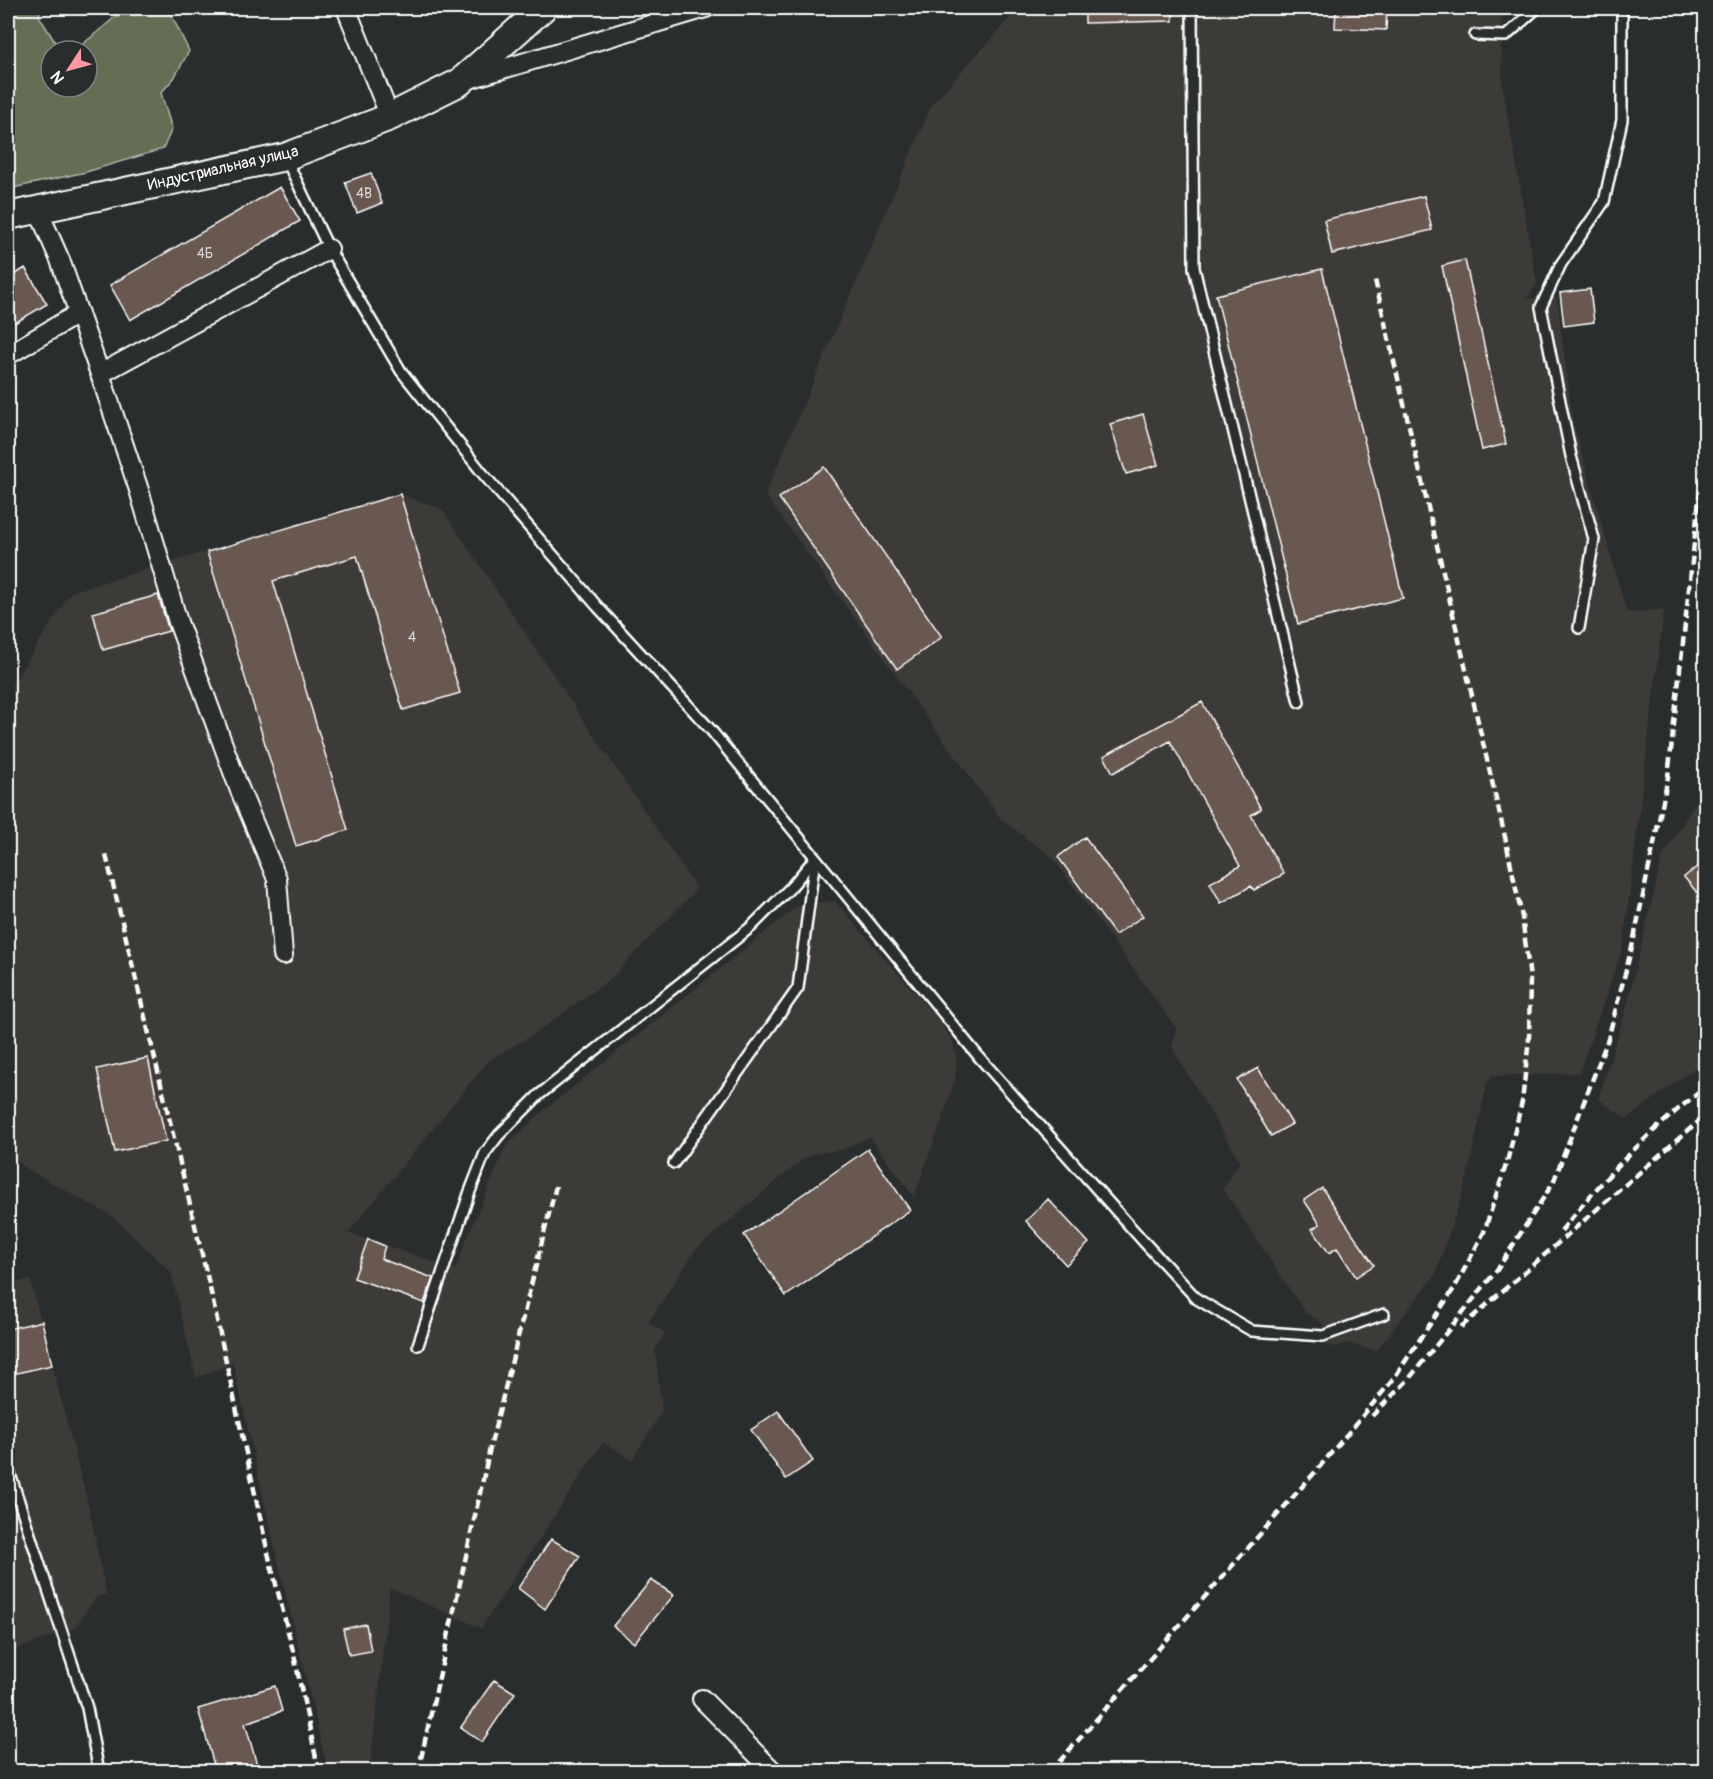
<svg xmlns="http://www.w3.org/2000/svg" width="1713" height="1779" font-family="Pangolin,sans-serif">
  <rect width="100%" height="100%" fill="#2a2d2e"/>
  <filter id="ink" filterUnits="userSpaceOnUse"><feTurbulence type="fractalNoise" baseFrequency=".0167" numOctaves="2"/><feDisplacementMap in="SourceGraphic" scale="12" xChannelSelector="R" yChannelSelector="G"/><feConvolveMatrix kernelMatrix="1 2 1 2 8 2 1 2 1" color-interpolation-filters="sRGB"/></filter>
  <g filter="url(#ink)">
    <path fill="#3d3a38" d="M1019,8H1501L1502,83L1537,284L1527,299L1557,297L1573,423L1627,613L1664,609L1623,947L1579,1073L1493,1076L1487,1083L1466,1182L1435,1275L1376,1351L1346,1343L1336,1347L1325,1345L1322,1323L1305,1312L1223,1189L1240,1161L1172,1048L1176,1028L1052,857L1001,819L765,495L932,104Z
      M400,494L442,509L697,889L611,978L536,1033L489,1060L348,1233L456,1269L465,1243L506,1146L536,1117L800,904L835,901L941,1023L953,1042L956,1056V1076L944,1114L914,1197L870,1137L842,1150L816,1153L803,1159L696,1249L648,1323L665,1333L655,1349L662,1411L632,1460L603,1442L481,1628L390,1588L370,1770L328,1771L271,1532L233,1363L196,1378L171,1272L112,1216L32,1172L8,1155V691L71,592Z
      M1705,787V1060L1627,1119L1598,1099L1627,1006L1662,858Z
      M30,1279L89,1508L106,1594L97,1596L74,1628L8,1652V1285Z"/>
    <path fill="#646e54" stroke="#b2b6aa" stroke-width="1.5" fill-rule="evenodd" d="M8,8H41L39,16L55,42L77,49L126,8H168L189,51L174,78L161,93L172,129L163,149L86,172L8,189ZM51,51H87V87H51Z"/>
    <path fill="#68594f" stroke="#fff" stroke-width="1.5" d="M1085,8H1173V21L1085,23Z
      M1336,8H1387L1386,30L1335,28Z
      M371,173L382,203L357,213L345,182Z
      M280,187L300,221L130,320L110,285Z
      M1424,196L1432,230L1332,254L1324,220Z
      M1465,260L1506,444L1482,450L1442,266Z
      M25,268L47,304L8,327V279Z
      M1322,269L1403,598L1298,624L1216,295Z
      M1590,289L1594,322L1564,326L1560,293Z
      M1143,414L1158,465L1126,474L1110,424Z
      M824,467L942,637L897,669L779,498Z
      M400,494L460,693L403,710L357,556L273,581L348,830L296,846L207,552Z
      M158,595L169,631L103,650L93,613Z
      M1202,702L1261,809L1251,815L1284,874L1254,890L1251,886L1221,903L1210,883L1240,866L1170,741L1113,773L1104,756Z
      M1085,837L1143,916L1115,935L1058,857Z
      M1706,860V903L1684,877Z
      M148,1058L166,1141L115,1152L97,1069Z
      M1258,1068L1292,1124L1271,1136L1237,1080Z
      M868,1149L910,1210L786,1296L744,1235Z
      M1322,1188L1374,1265L1356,1277L1337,1248L1329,1253L1312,1229L1320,1224L1304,1200Z
      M1048,1199L1089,1243L1066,1265L1026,1221Z
      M368,1239L385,1246L381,1259L433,1278L424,1303L354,1278Z
      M42,1321L52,1365L8,1375V1329Z
      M778,1411L813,1461L786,1479L751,1430Z
      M551,1539L580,1556L545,1609L518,1588Z
      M651,1580L674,1595L634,1643L613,1626Z
      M366,1624L371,1651L349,1655L343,1629Z
      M494,1680L515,1693L482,1742L461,1727Z
      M275,1686L282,1711L245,1723L259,1772H216L198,1709Z"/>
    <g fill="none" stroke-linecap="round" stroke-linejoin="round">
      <defs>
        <path id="service" d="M1192,8L1194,268L1299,702
          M1475,35L1506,36L1537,8
          M285,157L329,249L401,371L484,475L597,606L710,729L979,1057L1144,1242L1197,1299L1252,1331L1323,1336L1384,1314
          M1579,628L1594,539L1571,456L1541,307L1561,264L1604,202L1622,120V8
          M674,1163L798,988L815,858
          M418,1345L469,1194L485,1153L499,1135L539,1095L751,927L791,887L815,858
          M8,1468L87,1708L99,1772"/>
        <path id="minor" d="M346,8L390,117
          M466,80L706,8
          M38,210L60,260L100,374L139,490L178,622L239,788L277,879L283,955
          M8,355L79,313
          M100,374L329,249
          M702,1699L774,1772"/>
        <path id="secondary" d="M8,216L285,157L390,117L460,82L543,8"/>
      </defs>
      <use href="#service" stroke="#fff" stroke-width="14"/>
      <use href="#minor" stroke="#fff" stroke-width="22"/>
      <use href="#secondary" stroke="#fff" stroke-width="30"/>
      <use href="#service" stroke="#2a2d2e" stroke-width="9"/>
      <use href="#minor" stroke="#2a2d2e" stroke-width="18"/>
      <use href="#secondary" stroke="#2a2d2e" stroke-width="26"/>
      <path stroke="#fff" stroke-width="4.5" stroke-dasharray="9 4.5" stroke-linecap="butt" d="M106,855L210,1288L267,1549L294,1655L319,1772
        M1561,1231C1603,1178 1652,1128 1706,1087
        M1461,1327L1706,1115
        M1372,1416L1408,1380L1497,1270L1553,1183L1608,1039L1633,943L1668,777L1706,436
        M418,1772L490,1448L556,1186
        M1050,1772L1316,1471L1392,1381L1455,1287L1484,1232L1507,1162L1522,1102L1529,1039L1530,978L1522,917L1505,837L1375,280"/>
    </g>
  </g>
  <g text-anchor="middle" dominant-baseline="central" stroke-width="5" stroke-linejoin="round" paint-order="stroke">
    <g font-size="14" fill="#d9d6d3">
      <text x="364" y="193">4В</text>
      <text x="205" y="253">4Б</text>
      <text x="412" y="637">4</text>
    </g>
    <g font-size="16" fill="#fff" stroke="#2a2d2e">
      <text transform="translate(223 168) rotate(-13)">Индустриальная улица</text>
    </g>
  </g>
  <rect width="1713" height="1779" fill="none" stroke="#2a2d2e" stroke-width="30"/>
  <rect x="15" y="15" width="1683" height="1749" fill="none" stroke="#fff" stroke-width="2" filter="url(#ink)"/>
  <g transform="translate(69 69) rotate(234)"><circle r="28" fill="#2a2d2e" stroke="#7f8182" stroke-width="1.5"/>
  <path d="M0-4.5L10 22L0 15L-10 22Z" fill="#ff9aa2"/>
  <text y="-9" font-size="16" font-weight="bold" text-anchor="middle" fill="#ffffff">N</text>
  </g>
</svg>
